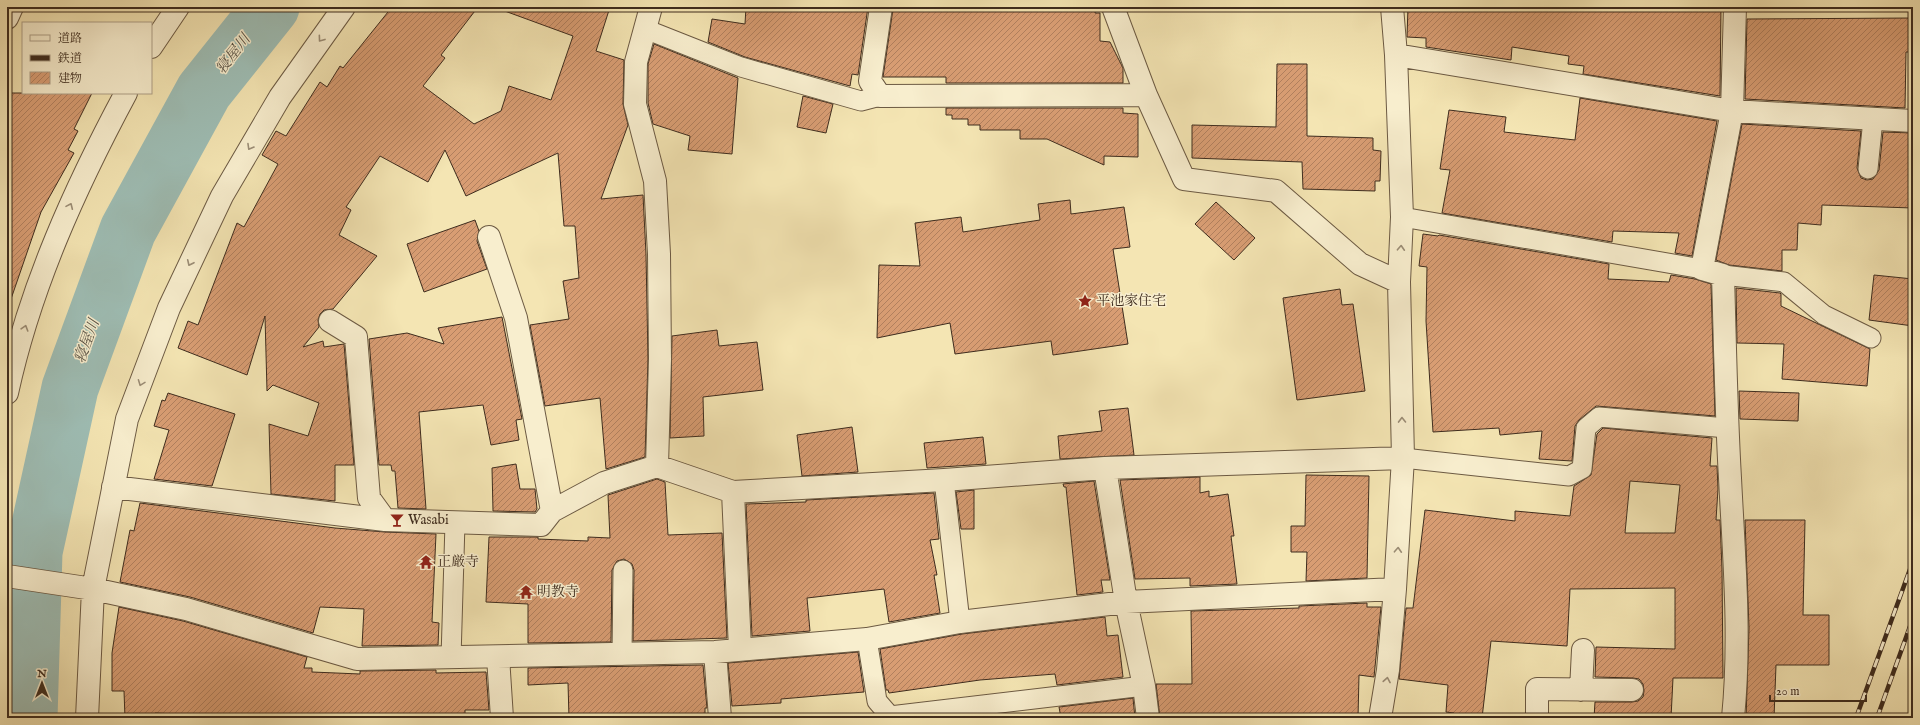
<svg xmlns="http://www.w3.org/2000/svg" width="1920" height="725" font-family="'IM FELL English','Noto Serif JP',serif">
  <defs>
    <pattern id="building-hatch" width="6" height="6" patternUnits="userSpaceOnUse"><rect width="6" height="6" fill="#d89d73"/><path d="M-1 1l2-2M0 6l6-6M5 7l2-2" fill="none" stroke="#b1805e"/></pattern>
  </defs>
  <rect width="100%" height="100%" fill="#f4e5b3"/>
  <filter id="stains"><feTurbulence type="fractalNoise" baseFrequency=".005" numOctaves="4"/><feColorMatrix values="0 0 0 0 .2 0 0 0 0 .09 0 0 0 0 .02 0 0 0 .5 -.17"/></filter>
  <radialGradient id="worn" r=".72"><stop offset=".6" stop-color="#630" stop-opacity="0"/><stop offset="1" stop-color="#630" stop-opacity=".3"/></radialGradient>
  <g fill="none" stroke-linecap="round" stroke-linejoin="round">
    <path stroke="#9ebdb4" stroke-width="57" d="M29,718L34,552L70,388L128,230L204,91L271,7"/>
  </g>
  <path fill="url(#building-hatch)" stroke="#3e2c1e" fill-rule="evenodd" d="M392,7H478L441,55L445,58L423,86L474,124L501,111L509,86L551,100L573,36L502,10L503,7H610L596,51L624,60L623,104L628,125L601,199L643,195L646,254L648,359L645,457L606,469L600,398L545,406L530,325L569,319L563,281L579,278L575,226H564L558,153L466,196L445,150L428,182L380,156L346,207L351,210L339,235L377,256L333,309L324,310L320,314L318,320L319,327L303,347L323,341L324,347L344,344L354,465H335V501L271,494L269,424L308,436L319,403L273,385L267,391L265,316L247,375L178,348L188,321L198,325L237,223L244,227L278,164L262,155L276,131L286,136L320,82L327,87L340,66L343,68Z
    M746,7H868L858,75L852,74L850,86L745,57L708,42L712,19L745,24Z
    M929,7H1096L1095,13H1100V41L1110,42L1123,68V83H946V77H883L893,9H929Z
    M1408,7H1721L1720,96L1583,74L1584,66L1568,64L1569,56L1512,47L1511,60L1426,47V38L1407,37Z
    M1913,18V52H1906L1905,108L1745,99L1747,19Z
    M654,44L738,78L732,154L688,150L690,136L653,124L648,103V64Z
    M1277,64H1307V136L1373,138V150L1381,151L1380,181H1375V191L1303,189L1302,162L1192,158V125L1276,127Z
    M7,93H92L74,129L78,131L68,150L74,153L41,212L11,299H7Z
    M803,96L833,104L826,133L797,127Z
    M1580,98L1717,121L1692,256L1675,253L1679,233L1613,231L1612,242L1442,213L1450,170L1440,169L1449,110L1506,117L1504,132L1575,140Z
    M946,108H1123V113L1138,114V157L1104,156V165L1047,139H1020V130H980V125H968V119H952V115H946Z
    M1742,124L1861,131L1857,168L1861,178L1867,180L1873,179L1879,170L1883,132L1913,133V208L1822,205L1821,225L1798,223L1797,250H1782V271L1729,265L1716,260Z
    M1070,200L1071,214L1124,207L1130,247L1113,249L1128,344L1053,355L1051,341L955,354L950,323L877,338L879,265L920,266L915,223L961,217L963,232L1040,220L1038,204Z
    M1216,202L1255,238L1234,260L1195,224Z
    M475,220L479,231L477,241L487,269L424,292L407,244Z
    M1423,234L1438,236L1439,235L1609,264L1608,279L1669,282L1671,275L1695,279L1711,284L1715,416L1596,406L1579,420L1575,426L1572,461L1539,459L1542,431L1500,435L1499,428L1433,432L1426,321L1427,267L1419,266Z
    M1874,275L1913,279V326L1869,320Z
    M1736,288L1780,293L1781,294V306L1870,349L1867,386L1782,379L1784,344L1737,343Z
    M1340,289L1342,305L1353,304L1365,391L1297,400L1283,298Z
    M502,317L522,419L516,420L519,440L491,445L483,405L419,412L426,509L398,508L395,471H392L391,465H379L369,339L407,333L444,344L438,328Z
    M717,330L719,346L757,342L763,390L703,397L704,436L670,438L672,336Z
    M1739,391L1799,393L1798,421L1740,419Z
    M168,393L235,414L212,486L154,479L169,430L154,426L162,400L165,401Z
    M1128,408L1134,455L1060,459L1058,436L1102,431L1099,411Z
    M852,427L858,472L802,476L797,435Z
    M1603,428L1712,438L1710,466H1717L1718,489L1716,520H1720L1722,569L1723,678H1673L1671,718H1594L1595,702H1632L1638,701L1643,697L1644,691L1643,684L1639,679L1633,678L1595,677L1596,647L1675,649V588L1570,589L1567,646L1491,641L1482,718H1454V713L1446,712L1448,685L1399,679L1406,608H1413L1425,510L1515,521V511L1570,516L1574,486L1591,475L1597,434ZM1630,481L1680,485L1675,533H1625Z
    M983,437L986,464L927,468L924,443Z
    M516,464L520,489H535L537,509L535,512L493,511L492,468Z
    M1306,475L1369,476L1367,578L1306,581L1307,552H1291V526H1305Z
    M1200,477V493L1209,491V497L1228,494L1234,536H1231L1237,584L1190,586V578L1135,579L1120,480Z
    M657,479L665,482L668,535L722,533L727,638L633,641L634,570L632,564L624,559L617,561L612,570L611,642L528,643V604L486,602L489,537H538V539L588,541V537L610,538L608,495Z
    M1094,481L1110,580H1101L1103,592L1077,595L1066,487H1064L1063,484Z
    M974,490V529H961L956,492Z
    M934,493L939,539L930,540L937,575H934L940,613L889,622L884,589L807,598L810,631L752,636L746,504L806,502V500Z
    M140,503L335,528L385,532L436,534L432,622L439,623L438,645L362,646L364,609L320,607L313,633L190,597L120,582L130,530L134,531Z
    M1745,520H1805L1803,615H1829V665H1776L1774,718H1746L1749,628Z
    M1367,603V607H1381L1374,677L1359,675L1358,718H1160L1156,684H1192L1191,611L1299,608V606Z
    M119,607L183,621L307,657L304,668H312V672L360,674V671L436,670V673L486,672L489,710H465V714L381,715V718H256L155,713V718H125L124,691H112V653Z
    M1105,617L1107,636L1118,635L1123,677L1057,685L1055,674L980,680L889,693L888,690H886L880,649L962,634Z
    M858,652L864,692L781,699V703L732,706L728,663Z
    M703,665L707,708H705V716L569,718L568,683L528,685V668Z
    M1133,698L1135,718H1061L1059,707Z"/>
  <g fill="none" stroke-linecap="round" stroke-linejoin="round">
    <defs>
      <path id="lane" d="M645,29L741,67L861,101L880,96
        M1868,169L1873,119
        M1402,217L1702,269
        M1723,275L1784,282L1824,315L1871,338
        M1403,458L1569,476L1582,469L1586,428L1599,417L1727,428
        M944,480L960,622
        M867,639L877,701L890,716L1144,686
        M622,655L623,570
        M451,658L455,523"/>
      <path id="street" d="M651,7L636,62L635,104L655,181L659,254L660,359L657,466L733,492
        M881,7L870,81L880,96L1146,95
        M1113,7L1146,95L1184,179L1276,191L1360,264L1399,282
        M7,18L12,7
        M151,47L178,7
        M1396,55L1732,111L1913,121
        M330,321L356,337L369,498L385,520L541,525L552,511L516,318L489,237
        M7,393C30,287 75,188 126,93
        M113,487L385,520
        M552,511L604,483L657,466
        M7,576L93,589L186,609L357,659L715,652L867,639L960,622L1126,602L1395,589
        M740,649L733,492L944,480L1105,468
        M715,652L720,718
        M498,657L502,718
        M1581,690L1583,650
        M87,718L93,589L127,419L169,308L222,196L280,97L344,7
        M1148,718L1144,686L1126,602L1105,468L1403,458
        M1380,718L1388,670L1395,589L1403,458L1399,282L1402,217L1396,55L1392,7
        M1537,718V689L1632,690
        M1733,718C1741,638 1734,558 1730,478C1726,410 1725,343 1723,275L1702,269L1732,111L1735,7"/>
    </defs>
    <use href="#lane" stroke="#6c5a43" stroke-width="21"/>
    <use href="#street" stroke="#6c5a43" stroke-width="24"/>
    <use href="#lane" stroke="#f8eece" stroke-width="19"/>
    <use href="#street" stroke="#f8eece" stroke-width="22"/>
    <defs>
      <path id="rail" d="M1856,718L1913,561
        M1877,718L1913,618"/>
    </defs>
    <use href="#rail" stroke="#3e2c1e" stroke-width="4.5"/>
    <use href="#rail" stroke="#f8eece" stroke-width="3" stroke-dasharray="9" stroke-linecap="butt"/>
  </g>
  <defs><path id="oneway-chevron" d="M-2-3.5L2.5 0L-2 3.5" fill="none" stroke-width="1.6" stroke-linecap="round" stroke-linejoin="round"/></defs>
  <g stroke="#9b8d76">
    <use href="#oneway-chevron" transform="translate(321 39) rotate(126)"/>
    <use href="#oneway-chevron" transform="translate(250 147) rotate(120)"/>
    <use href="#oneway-chevron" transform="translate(70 206) rotate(-66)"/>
    <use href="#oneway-chevron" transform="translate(1401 248) rotate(-87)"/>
    <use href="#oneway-chevron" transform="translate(190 263) rotate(115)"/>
    <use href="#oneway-chevron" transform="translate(25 328) rotate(-73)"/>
    <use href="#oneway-chevron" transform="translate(141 383) rotate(111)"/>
    <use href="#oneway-chevron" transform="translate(1402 420) rotate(-91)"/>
    <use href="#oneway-chevron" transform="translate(1398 550) rotate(-87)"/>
    <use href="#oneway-chevron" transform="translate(1387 680) rotate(-80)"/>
  </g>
  <defs>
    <symbol id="sight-bare" viewBox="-9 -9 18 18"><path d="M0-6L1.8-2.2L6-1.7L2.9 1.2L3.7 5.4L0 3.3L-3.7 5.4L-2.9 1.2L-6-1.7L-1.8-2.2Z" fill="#8f2418" stroke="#f8eece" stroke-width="2.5" paint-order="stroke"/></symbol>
    <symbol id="bar-bare" viewBox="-9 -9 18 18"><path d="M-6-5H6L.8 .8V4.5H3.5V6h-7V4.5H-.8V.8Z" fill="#8f2418" stroke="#f8eece" stroke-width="2.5" paint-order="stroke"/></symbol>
    <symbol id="temple-bare" viewBox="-9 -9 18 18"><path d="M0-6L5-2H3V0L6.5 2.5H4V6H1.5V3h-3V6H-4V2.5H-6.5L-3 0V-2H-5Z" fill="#8f2418" stroke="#f8eece" stroke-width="2.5" paint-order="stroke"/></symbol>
  </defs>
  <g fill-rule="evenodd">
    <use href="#sight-bare" x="1075" y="291" width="20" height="20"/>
    <use href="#bar-bare" x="387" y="510" width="20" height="20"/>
    <use href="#temple-bare" x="416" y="552" width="20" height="20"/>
    <use href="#temple-bare" x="516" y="582" width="20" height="20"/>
  </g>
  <g text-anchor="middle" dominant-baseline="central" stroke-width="3" stroke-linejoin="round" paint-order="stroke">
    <g font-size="14" fill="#3e2c1e" stroke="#f8eece" text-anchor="start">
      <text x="1096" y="301">平池家住宅</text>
      <text x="408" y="520">Wasabi</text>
      <text x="437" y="562">正厳寺</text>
      <text x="537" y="592">明教寺</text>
    </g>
    <g font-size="15" font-style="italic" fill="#565044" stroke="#f8eece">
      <text transform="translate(233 54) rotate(-52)">寝屋川</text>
      <text transform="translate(87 341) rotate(-70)">寝屋川</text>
    </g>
  </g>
  <rect width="1920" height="725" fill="none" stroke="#f4e5b3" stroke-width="24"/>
  <rect x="8" y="8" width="1904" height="709" fill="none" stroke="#3e2c1e" stroke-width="2"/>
  <rect x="12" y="12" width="1896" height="701" fill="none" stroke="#3e2c1e"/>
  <rect x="22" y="22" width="130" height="72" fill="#f8eece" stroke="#aea088"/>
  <rect x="30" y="35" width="20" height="6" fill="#f8eece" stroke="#aea088"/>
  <text x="58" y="42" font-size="12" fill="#3e2c1e">道路</text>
  <rect x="30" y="55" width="20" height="6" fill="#3e2c1e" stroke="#aea088"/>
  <text x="58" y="62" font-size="12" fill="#3e2c1e">鉄道</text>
  <rect x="30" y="72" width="20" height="12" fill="url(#building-hatch)" stroke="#aea088"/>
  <text x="58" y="82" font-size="12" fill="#3e2c1e">建物</text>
  <g transform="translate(42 683)" stroke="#f8eece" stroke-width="3" paint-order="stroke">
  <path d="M0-3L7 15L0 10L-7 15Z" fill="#3e2c1e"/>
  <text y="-6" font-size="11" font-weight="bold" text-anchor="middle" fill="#3e2c1e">N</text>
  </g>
  <path d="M1770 695v6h96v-6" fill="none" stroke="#3e2c1e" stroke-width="2"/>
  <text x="1776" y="695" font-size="12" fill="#3e2c1e" stroke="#f8eece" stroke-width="3" paint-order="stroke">20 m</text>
  <rect width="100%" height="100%" filter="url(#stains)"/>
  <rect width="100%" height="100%" fill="url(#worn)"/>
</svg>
